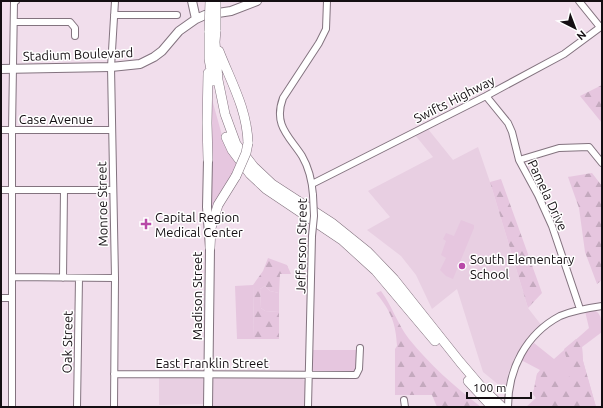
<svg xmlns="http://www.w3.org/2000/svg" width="603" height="408" font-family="Ubuntu,sans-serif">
  <defs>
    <pattern id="forest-firs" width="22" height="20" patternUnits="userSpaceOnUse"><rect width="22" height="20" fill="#e6c6df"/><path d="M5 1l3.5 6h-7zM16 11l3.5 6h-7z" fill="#c4a9be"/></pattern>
  </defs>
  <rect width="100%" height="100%" fill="#f1deec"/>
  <path fill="#e8cfe2" d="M428,129L453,160L478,147L490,182L528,308L542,326L524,345L514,360L508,374L505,390L483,372L457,289L432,309L416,275L401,256L367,230L390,217L368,191L433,157L415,135Z
    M159,377H200L203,378L204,404L159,405Z
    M215,377L302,378L306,382L305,407H212V381Z"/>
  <path fill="#e6c6df" d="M210,92L223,139L239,167L211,220Z
    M461,220L474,225V228L453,279L446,276L440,270L446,258L441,255L446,241L443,239L446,233L454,236Z
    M253,285L254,339H237L235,286Z
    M265,286L270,291L279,293V312L265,311L261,308L260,289Z
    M593,310C602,312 602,323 602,332L582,347L583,361L596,407H526L536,398L533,394L537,374L540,370L521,360L527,350L534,343L554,359L589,328L585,311Z
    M313,350H357V369L355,373H314L313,372Z"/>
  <path fill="url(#forest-firs)" d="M602,85V123L580,96Z
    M592,173L602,186V280L597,284L585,252L579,208L568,177Z
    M501,179L542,293L528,308L490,182Z
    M268,258L287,265L291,274H280L279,293L270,291L265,286L260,289L261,308L265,311L279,312V339H254L253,285L263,271Z
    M381,291C392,306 398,325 409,339C429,364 455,387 481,407H437L432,395H395V349L397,346C396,324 391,311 376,293Z
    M576,339L582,347L583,361L596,407H544L533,394L537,374L545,366C554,370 558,376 561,386L567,385L570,372L564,349Z"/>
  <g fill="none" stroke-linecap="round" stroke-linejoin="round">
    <defs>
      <path id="minor" d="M579,1L600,27
        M114,15H177
        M14,22H70L75,28V36
        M486,96L508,123L512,132L519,160L538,195L552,226L580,309
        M1,130H111
        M519,160L559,148L589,147L602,163
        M312,184L486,96L564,54L602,26
        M1,190H113
        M313,195C312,181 309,168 302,156C289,136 273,125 283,98L319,43L326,29L327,1
        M12,277L115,278
        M63,278L64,190
        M1,298H12
        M114,374L356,375L359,369L360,348
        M404,400L405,407
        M12,407V130L14,2L16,1
        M77,407L79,278
        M114,407L115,278L111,67L115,1
        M308,407L312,236
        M508,407C508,369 526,334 560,316C574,310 588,308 602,306"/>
      <path id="major" d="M192,1L196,19
        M1,69L111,67L140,64L154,57L162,51L179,31L196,19L205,15L231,11L257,1
        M208,407L210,248L207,207L208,160"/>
      <path id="highway" d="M216,30L215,42L218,80L225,114L236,144L254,167L272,184L332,223L368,252L394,279L460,362L483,389L502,407
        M209,31V59L213,81
        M219,51C231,82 247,109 248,143
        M226,137L232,150L250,174L266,189L342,240L376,271L435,341
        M208,160L207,123L208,73
        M210,248L211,228L218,205L236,176
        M468,381L492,407"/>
    </defs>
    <use href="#minor" stroke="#83737f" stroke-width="8"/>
    <use href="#major" stroke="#83737f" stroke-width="10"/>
    <use href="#highway" stroke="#83737f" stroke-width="10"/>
    <use href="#minor" stroke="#fff" stroke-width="6"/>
    <use href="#major" stroke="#fff" stroke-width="8"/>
    <use href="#highway" stroke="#fff" stroke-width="9"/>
    <defs>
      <path id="minor-bridge" d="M312,236L314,216L313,195"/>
      <path id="highway-bridge" d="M216,30V1
        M209,31L210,1
        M236,176L246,153L248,143"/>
    </defs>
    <use href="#minor-bridge" stroke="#83737f" stroke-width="8" stroke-linecap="butt"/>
    <use href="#highway-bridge" stroke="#83737f" stroke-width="10" stroke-linecap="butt"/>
    <use href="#minor-bridge" stroke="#fff" stroke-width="6"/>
    <use href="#highway-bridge" stroke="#fff" stroke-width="9"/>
  </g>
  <g fill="#b849a8" stroke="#fff" stroke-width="1.5">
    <path d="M144 218h4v4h4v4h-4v4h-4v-4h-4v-4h4z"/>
    <circle cx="462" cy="266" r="4"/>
  </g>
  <g text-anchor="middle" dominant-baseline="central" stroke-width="3" stroke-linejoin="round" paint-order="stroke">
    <g font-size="13" fill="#140e12" stroke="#fff">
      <text transform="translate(78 54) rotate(-2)">Stadium Boulevard</text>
      <text transform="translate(454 99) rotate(-27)">Swifts Highway</text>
      <text x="56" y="119">Case Avenue</text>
      <text transform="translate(548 195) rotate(65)">Pamela Drive</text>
      <text transform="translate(102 204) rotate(-91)">Monroe Street</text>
      <text transform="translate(301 246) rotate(-89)">Jefferson Street</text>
      <text transform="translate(197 296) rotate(-90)">Madison Street</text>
      <text transform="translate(67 342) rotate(-89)">Oak Street</text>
      <text x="212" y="363">East Franklin Street</text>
    </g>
    <g font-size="13" fill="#140e12" stroke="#fff" text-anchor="start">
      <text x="155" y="217">Capital Region<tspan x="155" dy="15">Medical Center</tspan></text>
      <text x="470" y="259">South Elementary<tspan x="470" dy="15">School</tspan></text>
    </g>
  </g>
  <rect width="603" height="408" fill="none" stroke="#140e12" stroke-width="4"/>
  <g transform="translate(575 28) rotate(138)" stroke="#ffffff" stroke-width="3" paint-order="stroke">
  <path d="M0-3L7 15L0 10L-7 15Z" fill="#140e12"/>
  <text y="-6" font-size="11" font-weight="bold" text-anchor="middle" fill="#140e12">N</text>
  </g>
  <path d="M467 392v6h64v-6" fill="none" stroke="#140e12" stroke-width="2"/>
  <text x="473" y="392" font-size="12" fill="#140e12" stroke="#ffffff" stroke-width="3" paint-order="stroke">100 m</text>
</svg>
